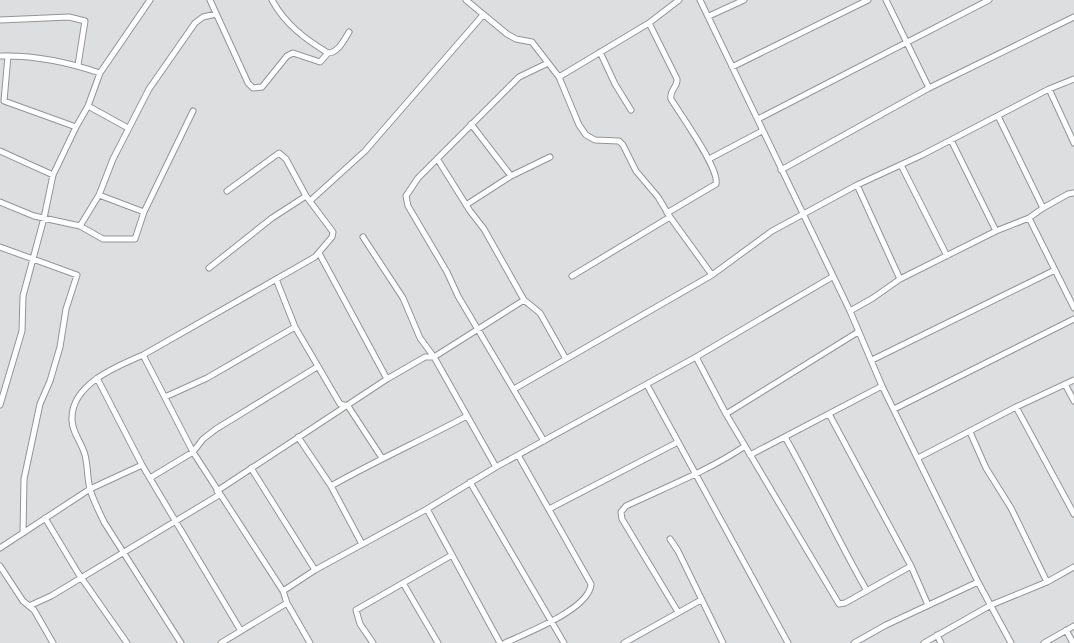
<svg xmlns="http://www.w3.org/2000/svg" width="1074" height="643" font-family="'Public Sans',sans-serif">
  <rect width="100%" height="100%" fill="#dddee0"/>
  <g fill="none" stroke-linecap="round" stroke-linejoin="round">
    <defs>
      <path id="street" d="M210,0L248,83L253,88L262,87L287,56L293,53L320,62L328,53
        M272,0C285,24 305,39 328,53C338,53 344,40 349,32
        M466,0L507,34L516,39L532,42L559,77L579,125L586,135L595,140L619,141L623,145L636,171L658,197L670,217L712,275
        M700,0L850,311L882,386L978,582L1011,643
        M886,0L929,88
        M709,16L744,0
        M0,20L69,17L85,21L78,65
        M649,23L677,79C678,87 669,90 671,99C680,114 720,169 716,184L667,213
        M600,52L615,84L631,110
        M0,56C33,55 68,62 100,73
        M8,56L4,101L76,127
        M732,67L868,0
        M559,77L649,23L679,0
        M1049,89L1074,143
        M88,106L128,128
        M998,116L1043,208L1029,218L1074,308
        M758,119L989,0
        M471,124L511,176
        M951,140L996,231
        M0,151L53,175
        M709,159L762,131
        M438,160L470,211L484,229L524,300L540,313L566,359
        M901,165L947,256
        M781,170L929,88L1074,17
        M857,185L900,279
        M99,195L144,212
        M310,201L365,151L483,15
        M0,202L34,216L80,226L103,239H135L144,212L193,111
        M466,205L511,176L550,157
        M1043,208L1068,194L1074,193
        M80,226L99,195L113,159L149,89L195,23L203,17L216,14
        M363,237L403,298L420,338L434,357L496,467
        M0,247L77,275L66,309L60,347L50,381L40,404L24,479L23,533
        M319,253L387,379
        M209,268L272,218L306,196
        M572,276L670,217
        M276,279L295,327L340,404L348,406L382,458
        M850,311L873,298L900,279L996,231L1029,218
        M143,355L193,452L283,591L287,603L310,643
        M696,357L726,414L839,604L845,603L911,566
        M872,360L1055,270
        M97,378L142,465L241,631
        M1065,384L1074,401
        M647,385L788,643
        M514,389L712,275L772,231L857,185L922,155L1049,89L1074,79
        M165,397L207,378L295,327
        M0,405L22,331L23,296L44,218L53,175L76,127L88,106L100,73L150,0
        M1016,407L1074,514
        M894,409L1074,319
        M726,414L858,332
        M829,414L911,566L928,605
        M970,432L986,468L1011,508L1047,582
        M298,437L331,486L362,544
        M785,437C814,488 838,541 867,591
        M544,441L458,296L447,272L408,206L406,196L418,178L519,77L548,63
        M750,455L882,386
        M918,458L1016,407L1074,380
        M251,468L315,570
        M150,478L193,452L203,439L216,429L317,367
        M470,482L564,643
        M331,486C375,461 422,440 467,416
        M217,491L387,379L425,357H434L524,300
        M427,509L500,643
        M549,509L678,442
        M45,518L78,573L127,643
        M670,539L678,551L723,643
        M0,548L90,489L142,465
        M0,566L23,601L34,610L53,643
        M403,583L438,643
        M283,591L315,570L427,509L496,467L696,357L832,277
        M29,606L51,596L219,495
        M678,612L622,519L621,512L626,506C666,487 708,471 745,446
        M1066,630L1073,643
        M937,635L941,643
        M181,643L104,522C99,511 93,500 90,489C87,478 88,466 85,455C82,443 71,431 72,418C72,384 117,366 143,355L315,257L332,237L333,232L306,196L286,159L279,153L227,191
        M221,643L287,603
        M373,643L360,624L356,610L452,555
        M505,643C526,633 590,609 591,584L518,455
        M624,643L701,600
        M854,643L886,625L978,582
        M924,643L991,605L1047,582L1074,567
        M1044,643L1074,626"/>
    </defs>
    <use href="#street" stroke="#939496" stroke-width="7"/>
    <use href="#street" stroke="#fff" stroke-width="5"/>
  </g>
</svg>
